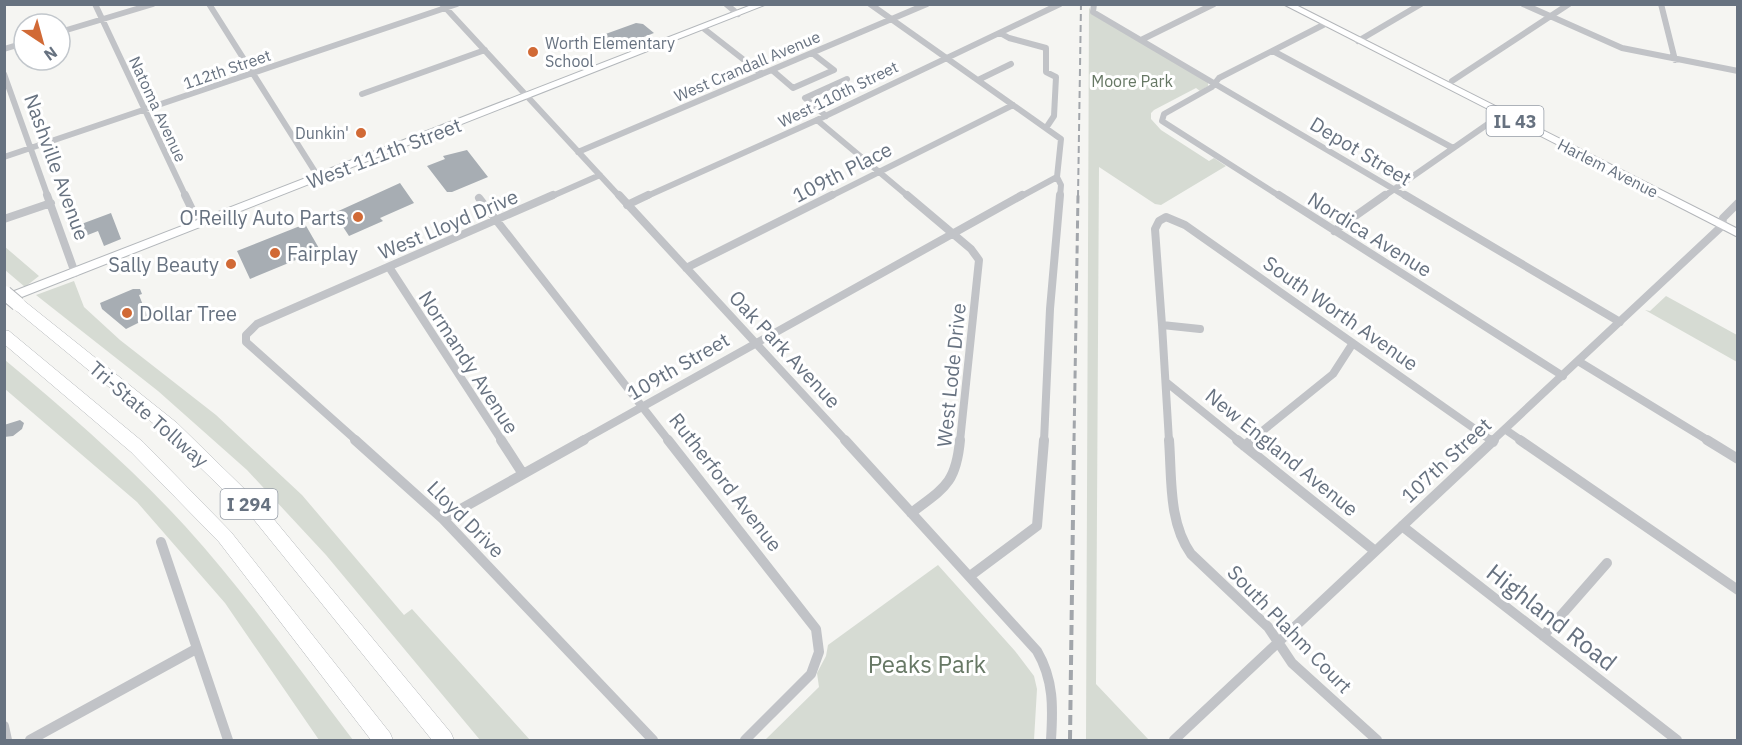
<svg xmlns="http://www.w3.org/2000/svg" width="1742" height="745" font-family="'IBM Plex Sans',sans-serif">
  <rect width="100%" height="100%" fill="#f5f5f2"/>
  <path fill="#d6dbd3" d="M1089,7L1092,14L1208,82V86L1200,91L1196,88L1154,110L1151,113V119L1161,130L1209,161L1214,158L1226,166L1161,205L1155,204L1099,167L1096,684L1149,740H1086Z
    M4,246L39,276L25,287L5,270Z
    M74,281L84,307L120,340L216,415L302,495L404,615L412,609L530,740H480L326,555L247,470L158,391L36,295Z
    M1666,296L1737,335V362L1645,310L1650,311Z
    M5,360C67,412 130,466 185,526C246,593 298,668 353,740H319L225,603L137,502L5,389Z
    M938,565L1015,651L1034,676L1037,689L1034,740H765L819,687L817,673L826,656L828,645Z"/>
  <path fill="#a7adb3" d="M636,23L643,24L654,33L613,49L600,36Z
    M467,150L488,177L452,192H447L427,166L445,159L443,156Z
    M400,183L414,203L380,218L383,221L349,236L334,213Z
    M111,213L121,239L104,246L98,231L80,238L76,226Z
    M305,224L320,250L250,279L237,251Z
    M133,289H140L142,294L139,295L148,318L126,329L102,309L100,303Z
    M20,420L24,423L22,429L13,436L4,437V425Z"/>
  <g fill="none" stroke-linecap="round" stroke-linejoin="round">
    <defs>
      <path id="secondary" d="M754,4H767L4,304V295Z"/>
      <path id="primary" d="M1283,4H1294L1738,229V237Z"/>
      <path id="motorway" d="M18,299L23,300L177,423L267,511L451,733L454,740H432L255,521L165,433L13,308L11,304L13,300Z
        M4,330L9,331L143,442L231,532L390,733L393,740H371L219,542L131,452L4,344Z"/>
    </defs>
    <use href="#secondary" stroke="#b3b7bb" stroke-width="2"/>
    <use href="#primary" stroke="#b2b5b9" stroke-width="2"/>
    <use href="#motorway" stroke="#b3b6b9" stroke-width="1"/>
    <path stroke="#c1c3c7" stroke-width="6" d="M95,4L186,197
      M209,4L319,178
      M442,4L620,197
      M726,4L738,14
      M870,4L1061,139L1057,177L1061,185L1060,197
      M1094,4L1093,12L1407,197
      M1523,4L1622,48L1738,71
      M1661,4L1675,60
      M703,28L762,74
      M60,32L153,4
      M1000,33L1009,38L1046,48V72L1056,77L1054,116L1046,128
      M1141,40L1214,4
      M1358,41L1421,4
      M4,49L24,43
      M1273,51L1453,148
      M772,70L793,88L834,70L812,53
      M4,74L48,197
      M978,80L1011,64
      M1452,81L1569,4
      M362,94L485,50
      M826,116L805,98L847,79
      M817,120L909,197
      M578,152L927,4
      M4,157L457,4
      M550,197L600,175
      M645,197L817,120L1060,4
      M829,197L1013,105
      M1020,197L1057,177
      M1281,197L1162,121L1164,114L1212,87L1219,78L1325,24
      M1383,197L1508,110"/>
    <path stroke="#c1c3c7" stroke-width="8" d="M47,195L75,273
      M185,195L199,224
      M619,195L846,441
      M907,195L971,249L979,260L960,441
      M1279,195L1563,376
      M1405,195L1620,322
      M479,198L669,441
      M627,205L648,195
      M4,219L51,203
      M1334,231L1385,195
      M389,267L502,441
      M686,268L832,195
      M1162,325L1155,229L1159,221L1166,217L1185,225L1492,441
      M1578,361L1709,441
      M1166,382L1239,441
      M1506,430L1522,441
      M357,441L246,342V335L257,324L553,195
      M581,441L1022,195
      M1044,441L1050,309L1060,195
      M1169,441L1162,325L1200,329
      M1250,441L1333,374L1353,343
      M1492,441L1722,226L1723,218L1738,203"/>
    <path stroke="#c1c3c7" stroke-width="10" d="M355,440L443,519L653,740
      M501,440L523,474
      M668,440L816,629L819,652L811,674L745,740
      M845,440L1037,651C1054,680 1053,708 1051,740
      M1169,440C1172,478 1168,521 1191,554L1268,627L1292,663L1377,740
      M1237,440L1375,551
      M1490,440L1493,442
      M1520,440L1738,590
      M1707,440L1738,459
      M1244,446L1252,440
      M911,513C944,488 956,484 960,440
      M443,519L584,440
      M1402,526L1677,740
      M161,542L228,740
      M970,576L1037,526L1044,440
      M1543,636L1607,563
      M4,726L7,740
      M30,740L196,649
      M1174,740L1494,440"/>
    <use href="#secondary" fill="#fff" fill-rule="evenodd"/>
    <use href="#primary" fill="#fff" fill-rule="evenodd"/>
    <use href="#motorway" fill="#fff" fill-rule="evenodd"/>
    <path stroke="#a2a6ab" stroke-width="2" stroke-dasharray="7 4" stroke-linecap="butt" d="M1078,197L1081,4"/>
    <path stroke="#a2a6ab" stroke-width="3" stroke-dasharray="8 4.5" stroke-linecap="butt" d="M1074,441L1078,195"/>
    <path stroke="#a2a6ab" stroke-width="4" stroke-dasharray="10 5" stroke-linecap="butt" d="M1070,740L1074,440"/>
    <defs>
      <path id="motorway-bridge" d="M5,293L18,304"/>
    </defs>
    <use href="#motorway-bridge" stroke="#b3b6b9" stroke-width="16" stroke-linecap="butt"/>
    <use href="#motorway-bridge" stroke="#fff" stroke-width="14"/>
  </g>
  <g fill="#d16a36" stroke="#fff" stroke-width="2">
    <circle cx="533" cy="52" r="6"/>
    <circle cx="361" cy="133" r="6"/>
    <circle cx="358" cy="217" r="6"/>
    <circle cx="275" cy="253" r="6"/>
    <circle cx="231" cy="264" r="6"/>
    <circle cx="127" cy="313" r="6"/>
  </g>
  <g text-anchor="middle" dominant-baseline="central" stroke-width="6" stroke-linejoin="round" paint-order="stroke">
    <g font-size="16" fill="#677280" stroke="#fff" text-anchor="start">
      <text x="545" y="43">Worth Elementary<tspan x="545" dy="18">School</tspan></text>
      <text x="349" y="133" text-anchor="end">Dunkin'</text>
    </g>
    <g font-size="16" fill="#677280" stroke="#fff">
      <text transform="translate(747 66) rotate(-23)">West Crandall Avenue</text>
      <text transform="translate(227 69) rotate(-19)">112th Street</text>
      <text transform="translate(838 94) rotate(-26)">West 110th Street</text>
      <text transform="translate(158 109) rotate(65)">Natoma Avenue</text>
      <text transform="translate(1608 168) rotate(27)">Harlem Avenue</text>
    </g>
    <g font-size="16" fill="#677865" stroke="#fff">
      <text x="1132" y="81">Moore Park</text>
    </g>
    <g fill="#fff" stroke="#959ca6" stroke-width="1.5">
      <rect x="1486.5" y="106" width="57" height="30" rx="4.5"/>
      <rect x="220.5" y="489" width="57" height="30" rx="4.5"/>
    </g>
    <g font-size="18" font-weight="bold" fill="#677280">
      <text x="1515" y="121">IL 43</text>
      <text x="249" y="504">I 294</text>
    </g>
    <g font-size="20" fill="#677280" stroke="#fff">
      <text transform="translate(1361 151) rotate(31)">Depot Street</text>
      <text transform="translate(384 153) rotate(-21)">West 111th Street</text>
      <text transform="translate(57 167) rotate(70)">Nashville Avenue</text>
      <text transform="translate(842 172) rotate(-27)">109th Place</text>
      <text transform="translate(448 224) rotate(-23)">West Lloyd Drive</text>
      <text transform="translate(1370 234) rotate(32)">Nordica Avenue</text>
      <text transform="translate(1341 313) rotate(35)">South Worth Avenue</text>
      <text transform="translate(785 349) rotate(47)">Oak Park Avenue</text>
      <text transform="translate(469 362) rotate(57)">Normandy Avenue</text>
      <text transform="translate(678 366) rotate(-30)">109th Street</text>
      <text transform="translate(951 375) rotate(-84)">West Lode Drive</text>
      <text transform="translate(149 414) rotate(41)">Tri-State Tollway</text>
      <text transform="translate(1282 452) rotate(39)">New England Avenue</text>
      <text transform="translate(1446 460) rotate(-43)">107th Street</text>
      <text transform="translate(726 482) rotate(52)">Rutherford Avenue</text>
      <text transform="translate(466 519) rotate(45)">Lloyd Drive</text>
      <text transform="translate(1290 629) rotate(46)">South Plahm Court</text>
    </g>
    <g font-size="20" fill="#677280" stroke="#fff" text-anchor="end">
      <text x="346" y="217">O'Reilly Auto Parts</text>
      <text x="287" y="253" text-anchor="start">Fairplay</text>
      <text x="219" y="264">Sally Beauty</text>
      <text x="139" y="313" text-anchor="start">Dollar Tree</text>
    </g>
    <g font-size="24" fill="#677280" stroke="#fff">
      <text transform="translate(1552 617) rotate(38)">Highland Road</text>
    </g>
    <g font-size="24" fill="#677865" stroke="#fff">
      <text x="927" y="664">Peaks Park</text>
    </g>
  </g>
  <rect width="1742" height="745" fill="none" stroke="#677280" stroke-width="12"/>
  <g transform="translate(42 42) rotate(144)"><circle r="28" fill="#ffffff" stroke="#c2c7cc" stroke-width="1.5"/>
  <path d="M0-4.5L10 22L0 15L-10 22Z" fill="#d16a36"/>
  <text y="-9" font-size="16" font-weight="bold" text-anchor="middle" fill="#677280">N</text>
  </g>
</svg>
